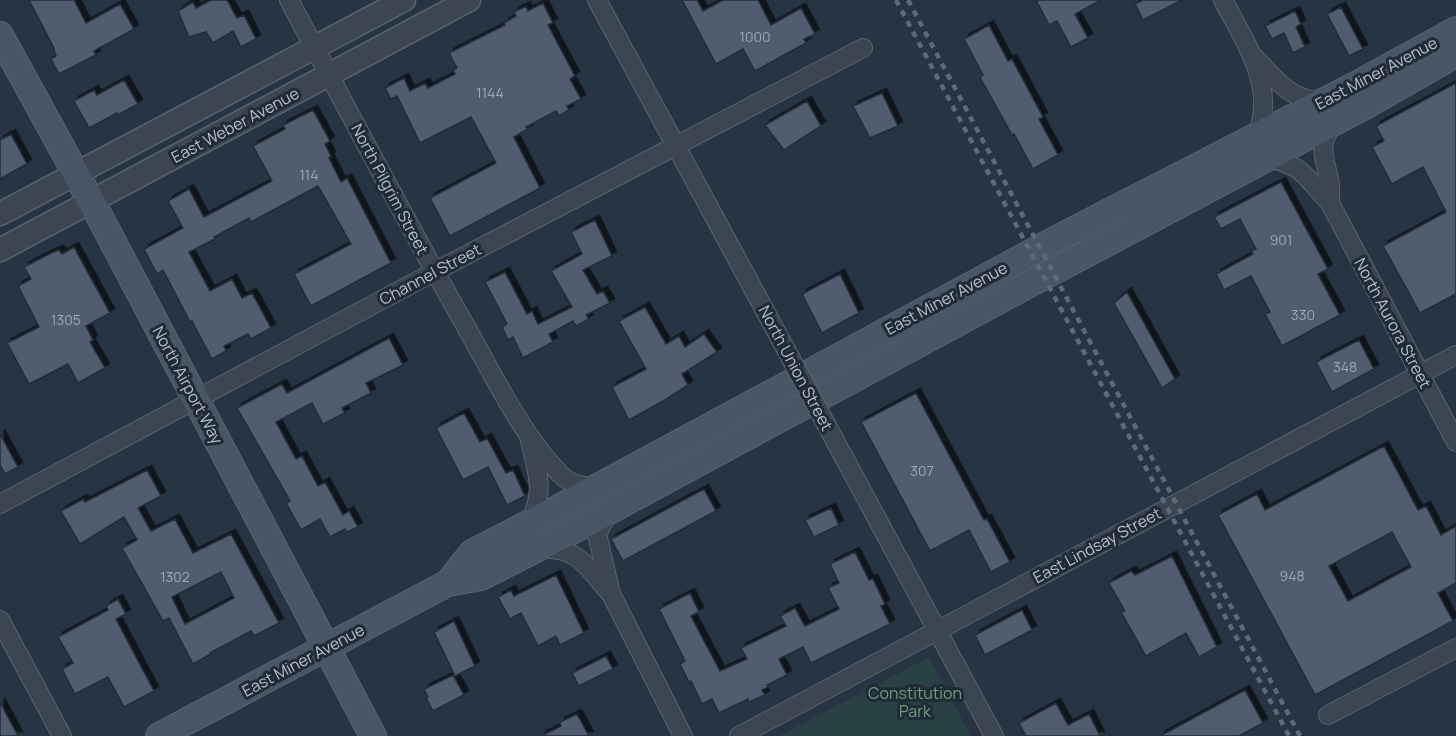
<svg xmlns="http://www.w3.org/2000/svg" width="1456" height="736" font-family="Manrope,sans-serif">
  <defs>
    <filter id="shadow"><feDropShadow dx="4.5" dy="-4.5" stdDeviation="0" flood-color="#0009"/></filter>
  </defs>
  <rect width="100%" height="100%" fill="#273443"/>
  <path fill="#294144" d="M929,657L971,736H779Z"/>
  <path fill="#515d6e" stroke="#222d3a" stroke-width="1.5" fill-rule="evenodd" filter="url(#shadow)" d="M29,0H74L86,23L120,4L134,29L94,51L96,55L59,74L51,59L56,56L53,46Z
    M211,0H227L237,18L244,15L256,39L241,47L233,31L213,43L206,32L189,37L178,11L193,2L196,8Z
    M682,0H697L703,11L723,0H758L771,25L801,8L815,34L804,39L806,43L755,71L743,49L716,64Z
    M1036,0H1101L1075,14L1088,38L1071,47L1057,21L1049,25Z
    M1143,0H1182L1143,20L1135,4Z
    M543,3L553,23L548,25L575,76L570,79L581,99L567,106L569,110L559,116L556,111L526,127L528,129L514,137L540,188L450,236L430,198L496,163L471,117L420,143L397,96L391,99L385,88L404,78L410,91L425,83L428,88L455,74L453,70L457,68L449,53L505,25L504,23L516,16L514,12L526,6L528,11Z
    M1341,7L1363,49L1349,56L1327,14Z
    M1295,11L1301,24L1296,27L1305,47L1293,53L1284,33L1272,39L1265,26Z
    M989,25L1008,61L1012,59L1043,117L1039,119L1058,155L1033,169L1014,134L1012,135L980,77L983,75L964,39Z
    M124,80L138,104L118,115L117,113L89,128L74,101L94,90L97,95Z
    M1456,83V294L1420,313L1383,246L1446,212L1423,167L1392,184L1372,147L1384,141L1376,126Z
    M882,93L898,126L870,138L853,106Z
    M807,101L821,126L784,150L765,125Z
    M313,110L330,141L325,144L331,156L329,158L341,182L347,178L391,263L311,306L294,274L351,244L318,186L251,222L249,218L214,237L215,239L189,252L210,291L232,279L242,298L252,293L271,328L251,339L248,334L224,346L226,351L212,359L192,321L190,322L163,270L157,274L144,249L183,228L168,201L189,189L204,217L272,181L253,146L285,129L283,125Z
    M11,134L27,164L0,179V140Z
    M1281,182L1328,269L1318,274L1340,315L1282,346L1265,314L1270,312L1251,276L1224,290L1216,274L1253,254L1251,251L1256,249L1240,219L1221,229L1214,217Z
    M595,220L612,256L583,270L597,294L603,291L610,303L586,315L589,319L576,326L573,321L549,334L553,342L523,358L513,337L508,340L502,327L507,324L485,282L505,272L527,314L532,311L538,324L572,307L551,271L582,254L571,232Z
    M74,247L110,313L86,326L93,340L90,342L105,368L78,383L68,364L29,384L7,343L39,327L18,286L31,279L24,267L51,253L59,250L62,254Z
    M840,274L859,313L822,333L802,294Z
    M1127,292L1175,379L1162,388L1114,303Z
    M645,307L666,344L679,336L685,347L704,334L717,352L682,374L688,385L665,400L629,420L612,387L646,369L619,321Z
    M389,338L403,365L366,383L371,393L342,408L345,413L323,424L312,403L276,422L296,459L302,456L318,486L325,482L343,515L349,511L358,527L347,532L345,529L330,537L320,519L301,530L286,503L290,501L237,408L282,384L287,393Z
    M1359,340L1374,369L1332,392L1316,362Z
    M916,393L984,520L987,519L1010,562L991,572L969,530L930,551L861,422Z
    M464,413L480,442L487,438L506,473L513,470L525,496L507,505L488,467L463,480L436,428Z
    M0,434L18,467L5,474L0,465Z
    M1384,446L1418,510L1426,506L1441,535L1456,526V583L1438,593L1453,621L1315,695L1218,515L1257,494L1265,510ZM1392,532L1411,567L1348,601L1329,566Z
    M147,470L161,496L138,508L151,531L175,519L193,553L231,534L279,623L254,636L251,631L210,653L211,654L193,664L169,618L163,621L122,548L137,540L124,517L80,544L61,511L83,499L85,502ZM221,572L234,598L185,624L172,597Z
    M704,489L716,511L623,561L611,539Z
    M831,508L839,525L814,537L805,520Z
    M855,552L869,580L873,579L885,604L881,606L890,624L811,663L803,647L779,659L787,675L767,685L768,687L762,690L765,695L749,702L748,699L719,713L712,699L702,704L691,681L689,682L680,664L685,661L659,609L690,593L699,612L691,616L720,671L747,659L741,648L786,626L780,616L795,608L805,626L839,609L828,588L839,583L830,564Z
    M1172,556L1217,647L1199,657L1186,633L1146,656L1121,612L1125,611L1109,583L1131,571L1135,575Z
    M556,575L584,633L560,645L556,636L538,646L521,613L510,619L498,597L511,590L514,596Z
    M118,599L126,614L116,619L154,691L124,707L108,677L75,694L62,669L73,663L58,637L108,610L106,606Z
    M1022,610L1032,630L985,655L975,635Z
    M454,621L475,666L455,676L434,632Z
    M606,656L613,669L579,686L572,673Z
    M453,675L464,695L433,711L426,698L428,697L424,689Z
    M1245,690L1263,723L1239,736H1160Z
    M0,702L18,736H0Z
    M1056,703L1068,725L1089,714L1100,736H1026L1019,723Z
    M577,714L589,736H541L561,726L560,722Z"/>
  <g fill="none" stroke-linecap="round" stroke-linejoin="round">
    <defs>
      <path id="minor" d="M289,0C347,108 404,218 465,325C494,376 519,431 560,474C571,485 583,487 598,487
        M597,0L790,357
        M1223,0C1245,42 1278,89 1256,137
        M1254,57C1278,81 1287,98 1322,102
        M1266,158C1304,164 1306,179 1330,203L1456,442
        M1330,203C1330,196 1331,187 1329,179C1324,154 1318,149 1332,124
        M826,424L994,736
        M0,504L434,272L863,48
        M609,511L597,534L611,594L683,736
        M530,523C545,489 538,475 530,441
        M539,549C578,546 587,567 610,593
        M0,620L62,736
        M1328,715L1456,648
        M739,736L1456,355"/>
      <path id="tertiary" d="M0,214L404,0
        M0,250L469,0"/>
      <path id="secondary" d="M0,35L103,223L373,736
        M448,583L472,553L559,508L1066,234L1352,87L1456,30
        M159,736L448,583L481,577L572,531L1022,288L1363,107L1456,54"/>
    </defs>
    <use href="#minor" stroke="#5a6470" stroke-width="20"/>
    <use href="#tertiary" stroke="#5a6470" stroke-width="25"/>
    <use href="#secondary" stroke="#5a6470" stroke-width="28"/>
    <use href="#minor" stroke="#3c4652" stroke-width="18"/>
    <use href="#tertiary" stroke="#3c4652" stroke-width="22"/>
    <use href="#secondary" stroke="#4a5565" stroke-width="26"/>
    <path stroke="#5e6a79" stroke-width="4.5" stroke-dasharray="6 6" stroke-linecap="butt" d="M896,0L1289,736
      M908,0L1300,736"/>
    <defs>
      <path id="minor-bridge" d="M790,357L826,424"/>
    </defs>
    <use href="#minor-bridge" stroke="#5a6470" stroke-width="20" stroke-linecap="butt"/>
    <use href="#minor-bridge" stroke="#3c4652" stroke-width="18"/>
  </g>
  <g text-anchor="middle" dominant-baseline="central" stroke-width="6" stroke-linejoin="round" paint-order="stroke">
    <g font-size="14" fill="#9fa8b4">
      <text x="755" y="36">1000</text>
      <text x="490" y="92">1144</text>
      <text x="309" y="174">114</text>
      <text x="1281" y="239">901</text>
      <text x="1303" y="314">330</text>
      <text x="66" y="319">1305</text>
      <text x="1345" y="366">348</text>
      <text x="922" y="470">307</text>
      <text x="1292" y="575">948</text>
      <text x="175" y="576">1302</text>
    </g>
    <g font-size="16" fill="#b9c1cc" stroke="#202b38">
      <text transform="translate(1376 73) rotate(-28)">East Miner Avenue</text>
      <text transform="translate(235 125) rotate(-28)">East Weber Avenue</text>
      <text transform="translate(390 189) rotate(62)">North Pilgrim Street</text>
      <text transform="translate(430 274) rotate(-28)">Channel Street</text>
      <text transform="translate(946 298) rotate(-28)">East Miner Avenue</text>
      <text transform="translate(1393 323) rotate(62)">North Aurora Street</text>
      <text transform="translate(796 368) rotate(62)">North Union Street</text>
      <text transform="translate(188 385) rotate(62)">North Airport Way</text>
      <text transform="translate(1097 545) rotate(-28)">East Lindsay Street</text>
      <text transform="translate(303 660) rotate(-28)">East Miner Avenue</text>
    </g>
    <g font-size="16" fill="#719d7a" stroke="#202b38">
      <text x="915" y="693">Constitution<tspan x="915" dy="18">Park</tspan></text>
    </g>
  </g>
</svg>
